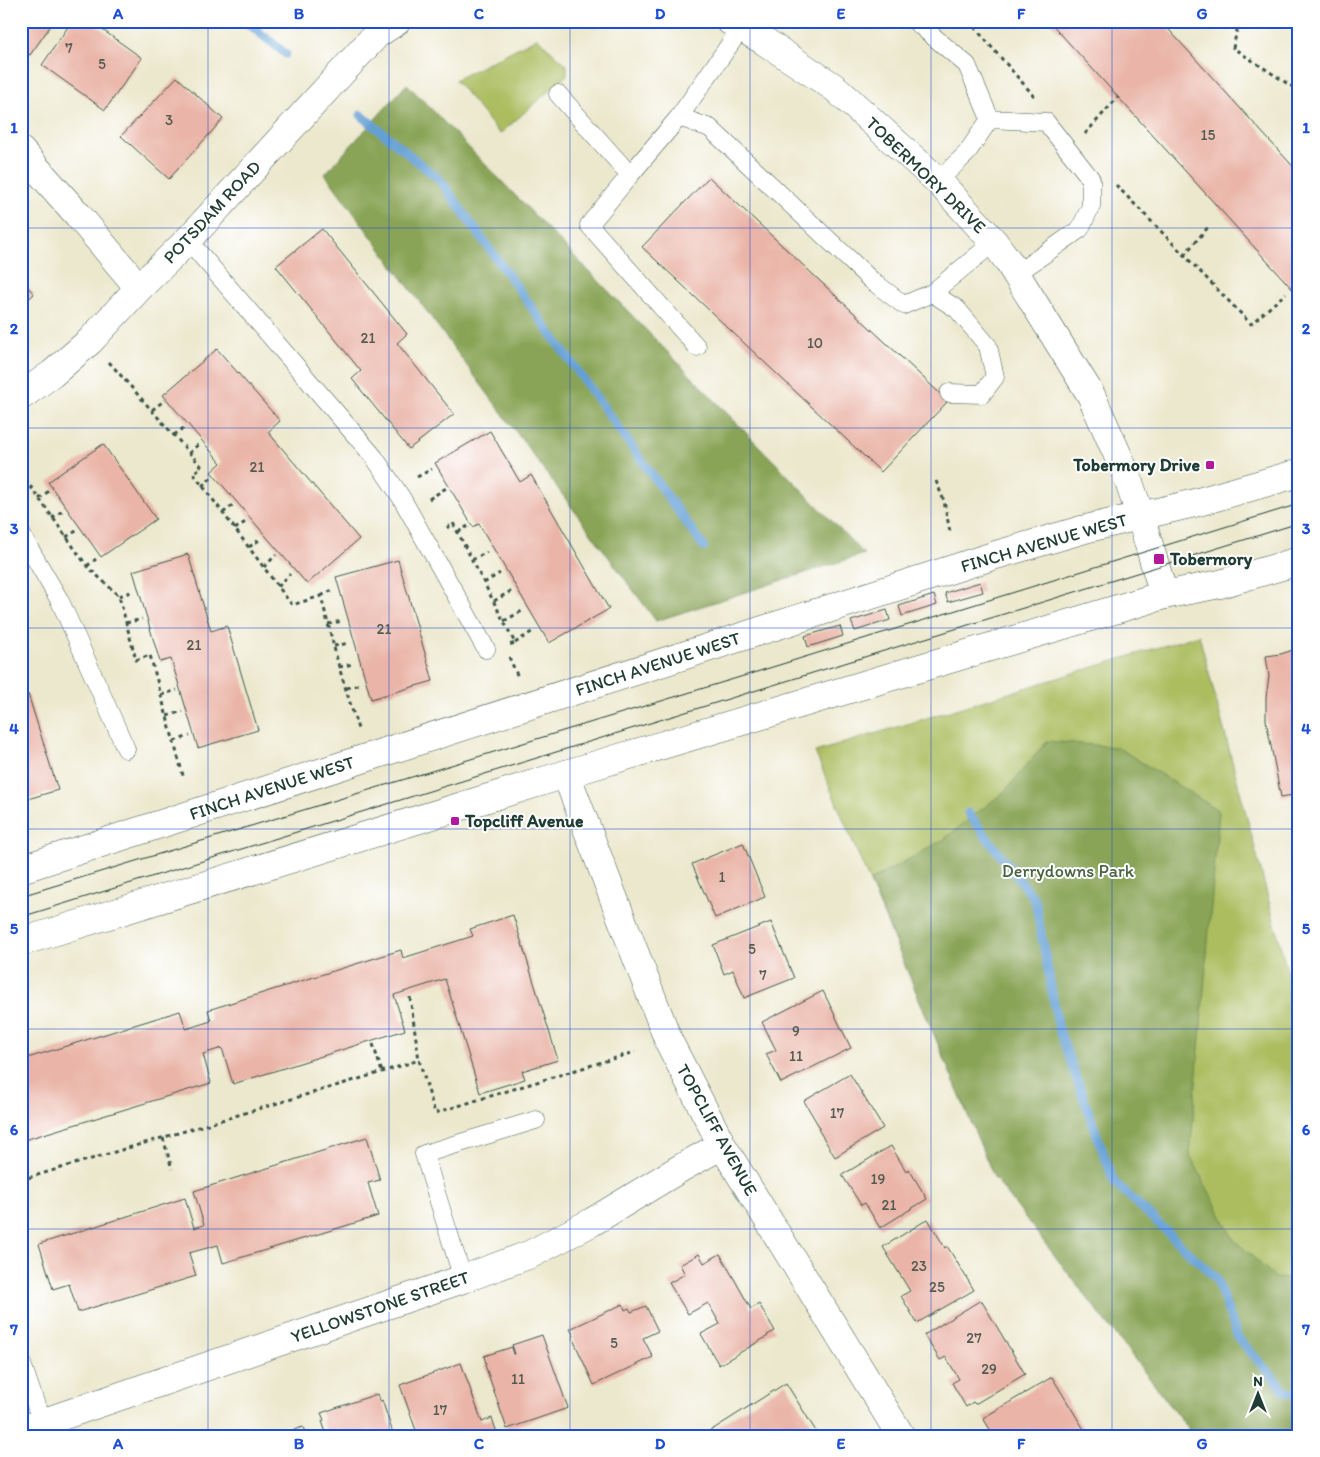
<svg xmlns="http://www.w3.org/2000/svg" width="1320" height="1457" font-family="Itim,sans-serif">
  <rect width="100%" height="100%" fill="#fff"/>
  <filter id="ink" filterUnits="userSpaceOnUse"><feTurbulence type="fractalNoise" baseFrequency=".02" numOctaves="2"/><feDisplacementMap in="SourceGraphic" scale="10" xChannelSelector="R" yChannelSelector="G"/><feConvolveMatrix kernelMatrix="1 2 1 2 8 2 1 2 1" color-interpolation-filters="sRGB"/></filter>
  <filter id="wash" filterUnits="userSpaceOnUse"><feTurbulence type="fractalNoise" baseFrequency=".0096" numOctaves="4" result="noise"/><feDisplacementMap in="SourceGraphic" scale="20" xChannelSelector="R" yChannelSelector="G"/><feGaussianBlur stdDeviation="1.12" result="paint"/><feColorMatrix in="noise" values="0 0 0 0 0 0 0 0 0 0 0 0 0 0 0 0 0 1.4 0 .05"/><feComposite in="paint" operator="in"/></filter>
  <g filter="url(#wash)">
    <rect width="100%" height="100%" fill="#ece8cd"/>
    <path fill="#acbd60" stroke="#667d4a" d="M537,38L567,65V75L500,134L455,80Z
      M1199,635L1299,1016V1436H1194L994,1177L815,752Z"/>
    <path fill="#89a456" stroke="#547045" d="M407,84L864,554L656,621L325,174Z
      M1047,741L1117,747L1219,811L1190,1155L1234,1240L1276,1278L1299,1279V1436H1194L994,1177L870,881L943,840L1005,791Z"/>
    <g fill="none" stroke-linecap="round" stroke-linejoin="round">
      <path stroke="#65a0d5" stroke-width="9" d="M245,21L286,54
        M361,115L440,180L704,547
        M968,813L1035,900L1059,1030L1114,1182L1216,1278L1238,1338L1286,1392L1299,1394"/>
    </g>
    <g id="blocks">
      <path fill="#eab5a8" d="M21,21H54L30,55L21,49Z
        M72,21H90L142,58L105,110L42,65Z
        M1049,21H1161L1299,173V288L1295,292Z
        M177,77L223,119L169,179L121,136Z
        M709,177L948,401L881,472L642,247Z
        M322,229L407,334L397,343L454,414L409,449L352,379L361,371L276,266Z
        M21,279L34,294L21,306Z
        M217,349L280,421L268,432L359,539L307,584L211,472L221,463L163,395Z
        M490,431L520,482L531,475L609,609L549,643L479,524L473,527L435,463Z
        M103,444L156,519L101,557L48,482Z
        M188,554L211,631L227,626L258,730L198,748L171,659L160,662L133,571Z
        M398,560L433,681L371,699L336,577Z
        M980,582L983,592L948,602L945,593Z
        M934,595L937,605L902,616L899,606Z
        M887,610L890,620L855,631L851,621Z
        M840,626L843,636L808,647L805,636Z
        M1299,648V794L1281,797L1266,720V698L1269,676L1266,656L1281,654Z
        M28,694L58,790L21,801V696Z
        M743,843L765,897L715,918L692,864Z
        M513,915L558,1060L522,1071L525,1079L480,1093L445,979L394,995L405,1030L233,1084L222,1048L203,1054L211,1083L21,1141V1060L180,1011L186,1029L211,1021L208,1010L401,950L403,958L473,936L470,929Z
        M771,922L794,978L744,998L733,970L724,974L713,945Z
        M823,991L851,1048L781,1083L766,1054L776,1050L762,1022Z
        M850,1074L883,1128L835,1157L818,1129L820,1128L804,1101Z
        M367,1137L380,1180L368,1183L378,1216L223,1263L218,1245L189,1253L196,1276L78,1312L69,1284L53,1289L39,1244L185,1198L194,1228L204,1225L194,1191Z
        M891,1146L906,1171L909,1169L927,1199L880,1228L865,1203L861,1205L842,1175Z
        M928,1219L945,1248L947,1246L974,1290L917,1323L901,1296L910,1291L883,1247Z
        M699,1254L704,1263L720,1254L751,1309L759,1304L775,1331L767,1335L768,1336L719,1365L701,1334L720,1324L708,1303L688,1314L669,1283L685,1274L680,1265Z
        M981,1300L1025,1374L975,1404L973,1402L966,1407L952,1383L959,1379L946,1357L940,1360L924,1335Z
        M623,1304L625,1310L629,1308L631,1312L646,1306L658,1331L643,1338L653,1357L594,1385L572,1337L574,1336L570,1329Z
        M542,1335L568,1408L507,1429L485,1365L486,1364L484,1356L512,1347L514,1355L515,1354L512,1345Z
        M461,1363L482,1422L492,1418L498,1436H418L400,1385Z
        M1052,1377L1085,1431L1077,1436H994L983,1418Z
        M786,1383L819,1436H709L707,1433Z
        M377,1394L380,1401L382,1400L394,1436H327L322,1421L324,1420L321,1413Z
        M303,1427L306,1436H278V1435Z"/>
    </g>
  </g>
  <g filter="url(#ink)">
    <use href="#blocks" fill-opacity="0" stroke="#3e574b" stroke-width="1"/>
    <g fill="none" stroke-linecap="round" stroke-linejoin="round">
      <defs>
        <path id="service" d="M915,21L967,65L990,119L966,154L938,181
          M558,94L630,175L679,117L742,27
          M679,117L710,128L871,280L904,305L932,293L957,309L988,346L995,377L982,394L949,393
          M990,119L1046,122L1091,179V206L1080,229L1016,274
          M630,175L589,225L697,347
          M188,240L374,457L401,497L486,649
          M932,293L994,242
          M21,534L60,601L126,749
          M463,1279L424,1154L536,1120
          M21,1361L42,1423"/>
        <path id="minor" d="M730,21L764,41L835,88L938,181L994,242L1008,261L1091,395L1127,476L1140,515L1164,595
          M21,151L78,215L139,288
          M21,396L52,374L90,341L139,288L188,240L377,34L397,21
          M566,774L669,1042L722,1145L901,1436
          M21,1430L463,1279L531,1254L592,1222L681,1168L722,1145"/>
        <path id="secondary" d="M21,869L996,555L1085,529L1195,503L1299,473
          M21,942L566,774L1164,595L1220,584L1299,561"/>
      </defs>
      <use href="#service" stroke="#3e574b" stroke-width="19"/>
      <use href="#minor" stroke="#3e574b" stroke-width="29"/>
      <use href="#secondary" stroke="#3e574b" stroke-width="29"/>
      <path stroke="#3e574b" stroke-width="3" stroke-dasharray="4 4" stroke-linecap="butt" d="M969,21L1034,96
        M1239,21L1233,48L1299,91
        M1085,134L1118,97
        M1296,163H1299
        M1116,185L1251,324L1286,293
        M1184,255L1210,225
        M109,362L202,467L193,473L292,605L321,596L339,667L358,729
        M152,410L165,400
        M174,435L185,427
        M189,453L199,444
        M21,473L87,566L119,596L136,660L150,655L184,779
        M417,477L432,469
        M936,481L944,501L950,532
        M202,486L211,478
        M39,499L50,490
        M429,499L446,488
        M223,513L233,505
        M52,518L64,510
        M447,528L453,523L515,643L509,645
        M235,529L247,521
        M458,532L468,526
        M66,537L78,530
        M249,547L262,538
        M472,560L487,552
        M87,566L96,559
        M264,567L276,555
        M484,583L500,573
        M278,587L290,574
        M119,596L134,591
        M321,596L334,589
        M494,601L511,591
        M504,621L522,611
        M126,623L142,619
        M328,624L342,621
        M515,643L533,631
        M334,646L349,643
        M509,657L518,677
        M339,667L353,664
        M21,683L27,681
        M347,688L361,684
        M161,695L177,690
        M167,716L183,711
        M174,741L190,736
        M410,997L419,1060
        M373,1044L382,1072
        M163,1138L172,1169
        M21,1180L382,1072L419,1060L435,1113L635,1052"/>
      <use href="#service" stroke="#fff" stroke-width="18"/>
      <use href="#minor" stroke="#fff" stroke-width="28"/>
      <use href="#secondary" stroke="#fff" stroke-width="28"/>
      <path stroke="#1f3d34" stroke-width="1" d="M21,896L750,674L1299,504
        M21,917L1299,523"/>
    </g>
  </g>
  <path fill="none" stroke="#1d4ed8" stroke-width="1" stroke-opacity="0.55" d="M208,21V1436M389,21V1436M570,21V1436M750,21V1436M931,21V1436M1112,21V1436M21,228H1299M21,428H1299M21,628H1299M21,829H1299M21,1029H1299M21,1229H1299"/>
  <g fill="#b5179e" stroke="#fff" stroke-width="2">
    <rect x="1205" y="460" width="10" height="10" rx="2.5"/>
    <rect x="1153" y="553" width="12" height="12" rx="2.5"/>
    <rect x="450" y="816" width="10" height="10" rx="2.5"/>
  </g>
  <g text-anchor="middle" dominant-baseline="central" stroke-width="4" stroke-linejoin="round" paint-order="stroke">
    <g font-size="15" fill="#525b51">
      <text x="69" y="48">7</text>
      <text x="102" y="64">5</text>
      <text x="169" y="120">3</text>
      <text x="1208" y="135">15</text>
      <text x="368" y="338">21</text>
      <text x="815" y="343">10</text>
      <text x="257" y="467">21</text>
      <text x="384" y="629">21</text>
      <text x="194" y="645">21</text>
      <text x="722" y="877">1</text>
      <text x="752" y="949">5</text>
      <text x="763" y="975">7</text>
      <text x="796" y="1031">9</text>
      <text x="796" y="1056">11</text>
      <text x="837" y="1113">17</text>
      <text x="878" y="1179">19</text>
      <text x="889" y="1205">21</text>
      <text x="919" y="1266">23</text>
      <text x="937" y="1287">25</text>
      <text x="974" y="1338">27</text>
      <text x="614" y="1343">5</text>
      <text x="989" y="1369">29</text>
      <text x="518" y="1379">11</text>
      <text x="440" y="1410">17</text>
    </g>
    <g font-size="18" fill="#1f3d34" stroke="#fff">
      <text transform="translate(926 175) rotate(44)">TOBERMORY DRIVE</text>
      <text transform="translate(212 212) rotate(-47)">POTSDAM ROAD</text>
      <text transform="translate(1044 543) rotate(-16)">FINCH AVENUE WEST</text>
      <text transform="translate(658 664) rotate(-18)">FINCH AVENUE WEST</text>
      <text transform="translate(272 788) rotate(-18)">FINCH AVENUE WEST</text>
      <text transform="translate(717 1130) rotate(61)">TOPCLIFF AVENUE</text>
      <text transform="translate(380 1307) rotate(-19)">YELLOWSTONE STREET</text>
    </g>
    <g font-size="18" font-weight="bold" fill="#1f3d34" stroke="#fff" text-anchor="start">
      <text x="1200" y="465" text-anchor="end">Tobermory Drive</text>
      <text x="1170" y="559">Tobermory</text>
      <text x="465" y="821">Topcliff Avenue</text>
    </g>
    <g font-size="18" fill="#496341" stroke="#fff">
      <text x="1068" y="871">Derrydowns Park</text>
    </g>
  </g>
  <rect width="1320" height="1457" fill="none" stroke="#fff" stroke-width="55"/>
  <g transform="translate(1258 1394)" stroke="#ffffff" stroke-width="4" paint-order="stroke">
  <path d="M0-4L9 19L0 12L-9 19Z" fill="#1f3d34"/>
  <text y="-8" font-size="14" font-weight="bold" text-anchor="middle" fill="#1f3d34">N</text>
  </g>
  <rect x="28" y="28" width="1264" height="1402" fill="none" stroke="#1d4ed8" stroke-width="2"/>
  <g font-size="16" text-anchor="middle" font-weight="bold" fill="#1d4ed8">
    <text x="118" y="19">A</text>
    <text x="299" y="19">B</text>
    <text x="479" y="19">C</text>
    <text x="660" y="19">D</text>
    <text x="841" y="19">E</text>
    <text x="1021" y="19">F</text>
    <text x="1202" y="19">G</text>
    <text x="14" y="133">1</text>
    <text x="1306" y="133">1</text>
    <text x="14" y="334">2</text>
    <text x="1306" y="334">2</text>
    <text x="14" y="534">3</text>
    <text x="1306" y="534">3</text>
    <text x="14" y="734">4</text>
    <text x="1306" y="734">4</text>
    <text x="14" y="934">5</text>
    <text x="1306" y="934">5</text>
    <text x="14" y="1135">6</text>
    <text x="1306" y="1135">6</text>
    <text x="14" y="1335">7</text>
    <text x="1306" y="1335">7</text>
    <text x="118" y="1449">A</text>
    <text x="299" y="1449">B</text>
    <text x="479" y="1449">C</text>
    <text x="660" y="1449">D</text>
    <text x="841" y="1449">E</text>
    <text x="1021" y="1449">F</text>
    <text x="1202" y="1449">G</text>
  </g>
</svg>
